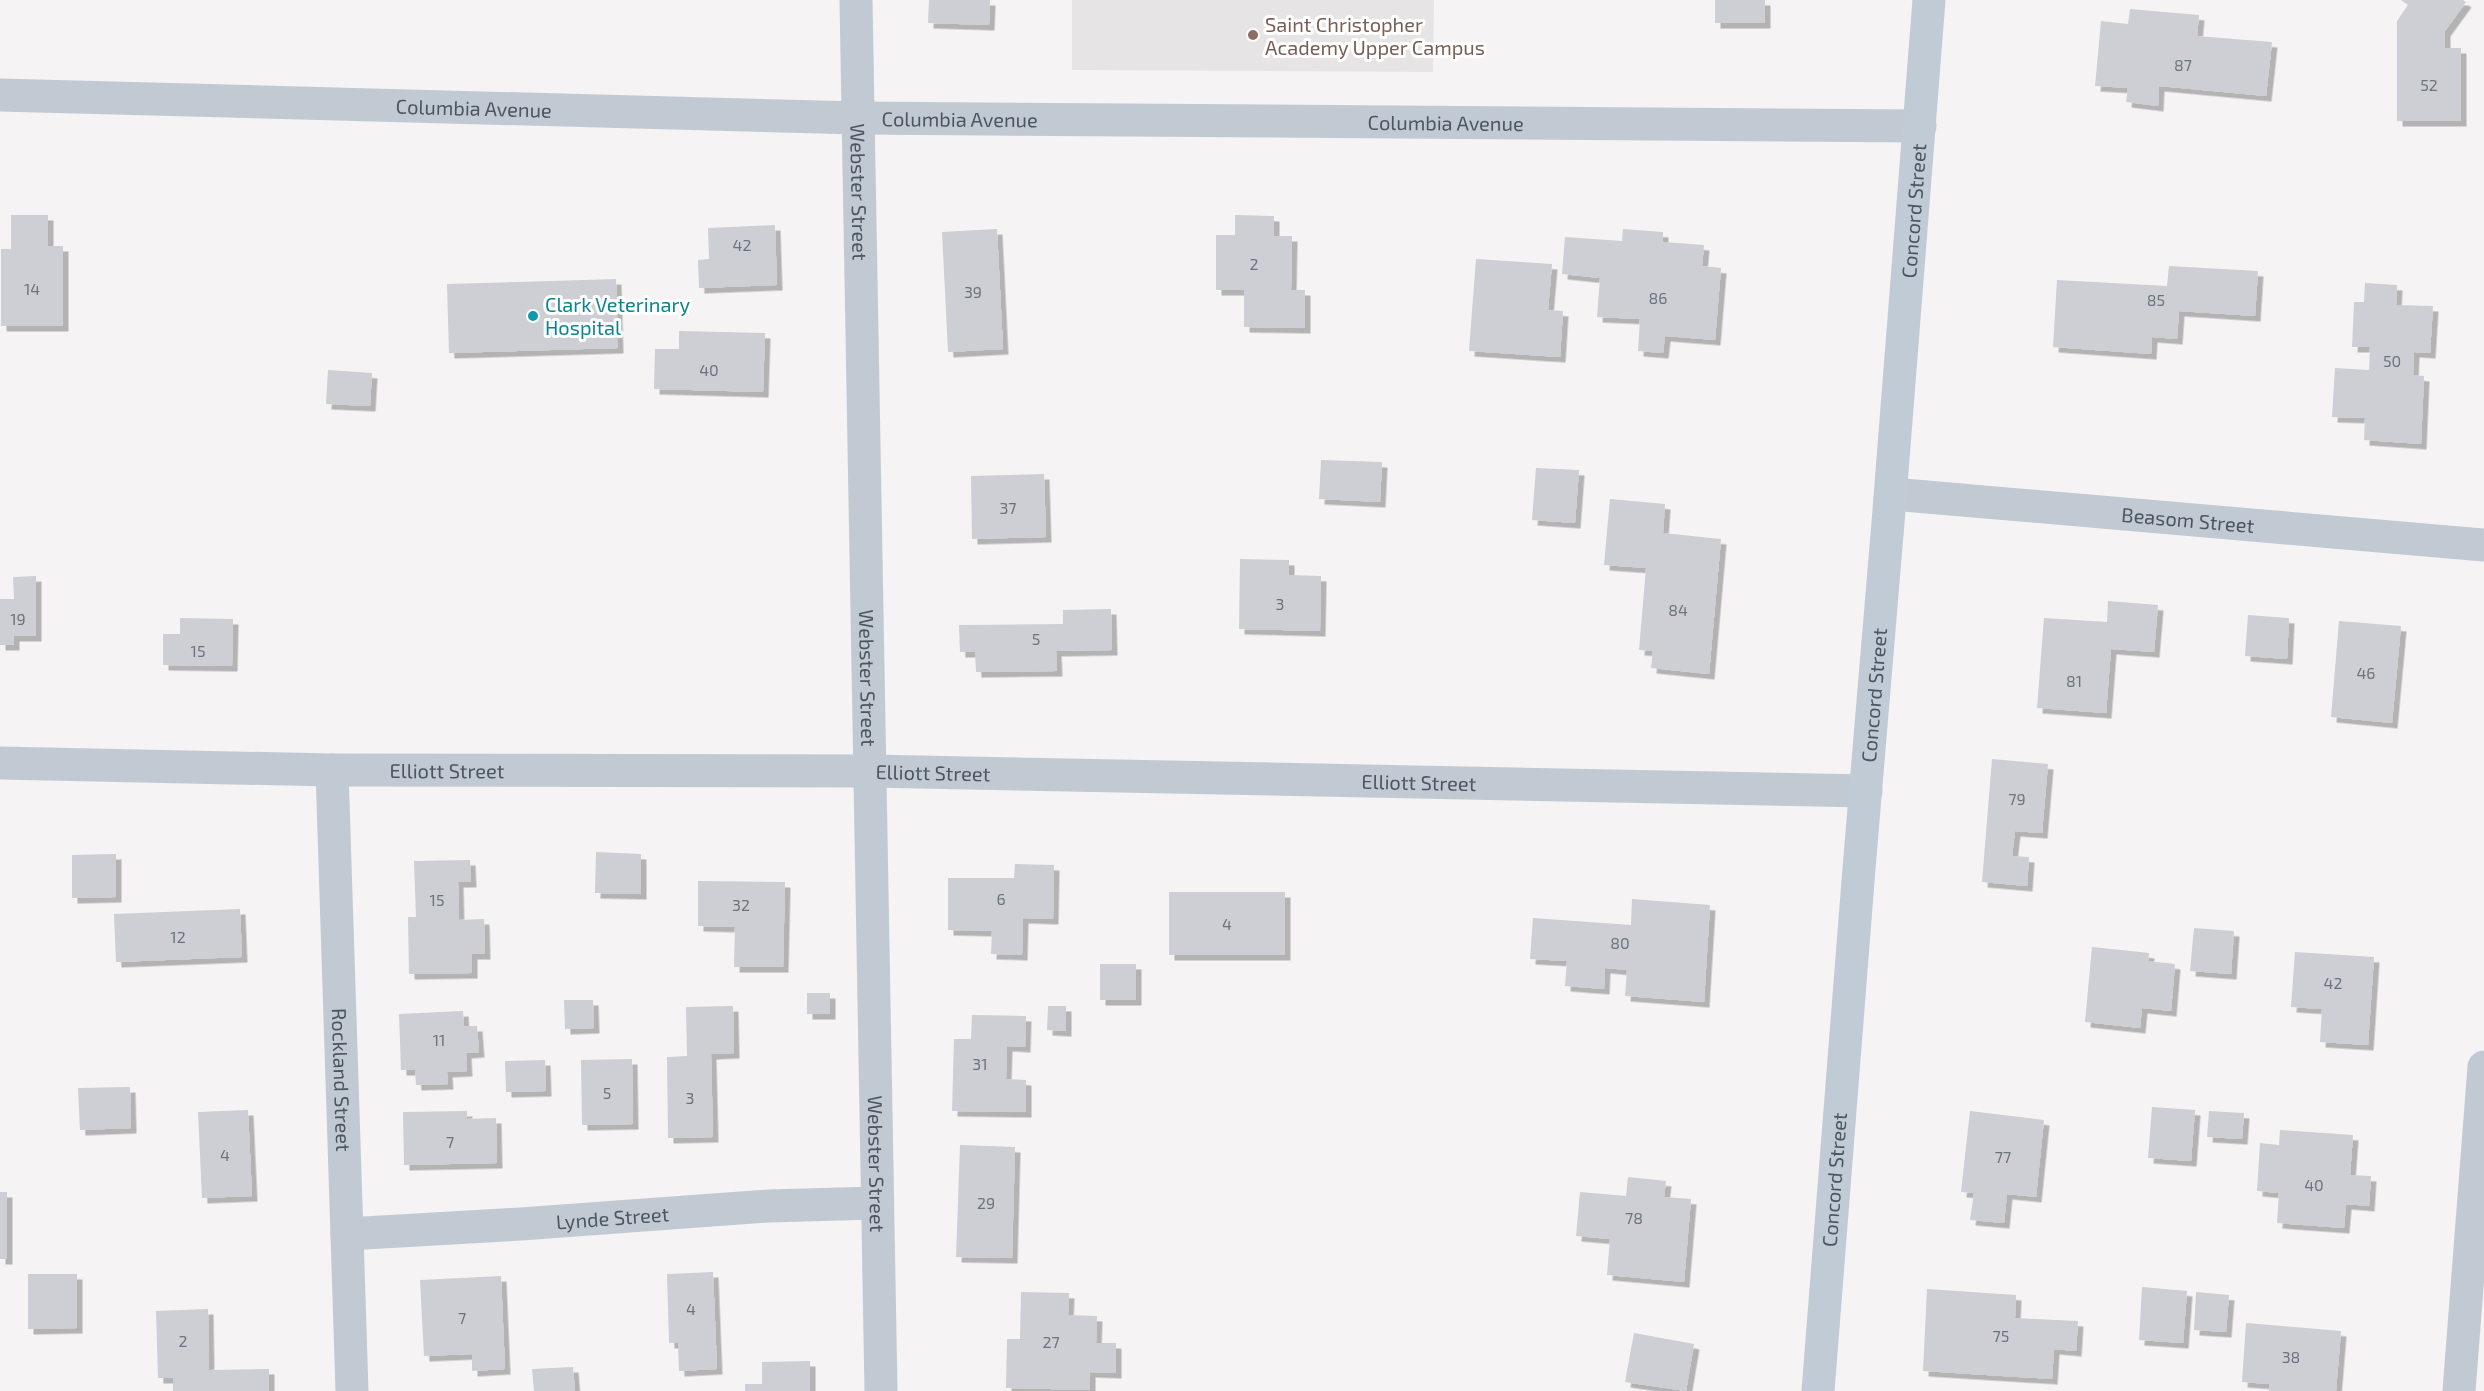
<svg xmlns="http://www.w3.org/2000/svg" width="2484" height="1391" font-family="'Exo 2',sans-serif">
  <defs>
    <filter id="shadow"><feDropShadow dx="5.5" dy="5.5" stdDeviation="0" flood-color="#0004"/></filter>
  </defs>
  <rect width="100%" height="100%" fill="#f5f3f3"/>
  <path fill="#e6e4e5" d="M1072,0H1434L1433,72L1072,70Z"/>
  <path fill="#cdcfd5" filter="url(#shadow)" d="M929,0H990L989,25L928,23Z
    M1715,0H1765V23H1715Z
    M2401,0H2463L2466,2L2445,31V48H2461V121H2397V21L2408,5Z
    M2130,9L2199,15L2197,36L2272,42L2266,96L2159,86L2158,106L2126,102L2128,88L2095,86L2101,21L2128,24Z
    M11,215H48V246H63V326H1V249H11Z
    M1235,215L1274,216V236H1292L1291,290H1305V328L1244,327V290H1216V235H1235Z
    M775,225L777,285L699,288L698,260L709,259L708,228Z
    M997,229L1003,349L948,352L942,232Z
    M1623,229L1663,232V242L1704,245L1702,266L1721,268L1715,340L1665,336L1663,353L1638,351L1640,319L1597,317L1600,278L1562,274L1565,237L1622,241Z
    M1476,259L1552,264L1548,310L1563,311L1560,357L1469,351Z
    M2169,266L2258,271L2255,316L2179,311L2177,339L2152,337L2151,354L2053,347L2057,280L2167,286Z
    M616,279L618,348L449,353L447,284Z
    M2365,283L2397,285L2396,305L2433,306L2430,353L2414,352L2413,375L2424,376L2421,444L2364,440L2365,418L2332,417L2335,368L2369,370L2370,347H2352L2354,302H2364Z
    M679,331L765,333L763,392L654,389L655,349H679Z
    M328,370L372,373L370,406L326,404Z
    M1321,460L1382,462L1380,502L1319,499Z
    M1536,468L1579,470L1575,523L1532,520Z
    M1044,474L1046,537L972,539L971,476Z
    M1610,499L1665,504L1663,533L1721,539L1709,674L1651,668L1653,651L1639,650L1646,568L1604,565Z
    M1240,559L1289,560V575L1321,576L1320,631L1239,629Z
    M36,576V636H14V645H0V599H14L13,577Z
    M2108,601L2158,605L2154,652L2111,649L2106,713L2037,708L2044,618L2107,622Z
    M1111,609L1112,650L1056,651L1057,671L976,672L975,652H960L959,625L1063,624V610Z
    M2248,615L2289,618L2287,659L2245,656Z
    M180,618L233,619L232,666L163,665V634H180Z
    M2339,621L2401,626L2392,723L2331,717Z
    M1992,759L2048,764L2042,833L2015,831L2012,856L2029,857L2027,886L1982,882Z
    M596,852L641,854V894L595,893Z
    M116,854V897L72,898V855Z
    M470,860L471,882H458L459,920L484,919L485,954H472V973L409,974L408,917H416L414,861Z
    M1015,864L1054,865L1053,919L1023,918L1022,955L991,954L992,931L948,930V878H1014Z
    M698,881L785,882L783,967H734L735,927L698,926Z
    M1169,892H1285V955H1169Z
    M1632,899L1710,905L1704,1002L1625,996L1627,970L1605,968L1604,989L1565,986L1567,961L1530,959L1533,918L1631,925Z
    M240,909L242,957L116,962L114,914Z
    M2194,928L2234,931L2231,974L2190,971Z
    M2092,947L2149,953L2148,961L2175,964L2171,1011L2142,1008L2140,1028L2085,1022Z
    M2295,952L2374,957L2368,1045L2320,1042L2322,1009L2291,1007Z
    M1100,964H1136V1000H1100Z
    M807,993H830V1014H807Z
    M564,1000H593L594,1028L565,1029Z
    M733,1006L734,1053L711,1054L713,1137L668,1138L667,1057L687,1056L686,1007Z
    M1048,1006H1066V1031L1047,1030Z
    M463,1011L464,1026H477L479,1052L466,1053L467,1071L447,1072L448,1084L416,1085L415,1070H401L399,1014Z
    M972,1015L1026,1016L1025,1047L1007,1046L1006,1079L1026,1080V1112L952,1111L954,1039H971Z
    M632,1059L633,1124L582,1125L581,1060Z
    M545,1060L546,1091L506,1092L505,1061Z
    M130,1087L131,1128L80,1130L78,1088Z
    M2152,1107L2195,1110L2191,1161L2148,1158Z
    M248,1110L252,1196L202,1198L198,1112Z
    M467,1111V1119L496,1118L497,1163L404,1165L403,1112Z
    M1970,1111L2044,1120L2036,1197L2007,1194L2004,1223L1970,1220L1974,1193L1961,1192Z
    M2209,1111L2244,1113L2242,1139L2207,1137Z
    M2280,1130L2353,1135L2350,1175L2371,1176L2369,1206L2346,1204L2344,1228L2277,1223L2279,1193L2257,1191L2260,1143L2279,1145Z
    M960,1145L1015,1147L1012,1258L956,1257Z
    M1628,1177L1666,1181L1664,1197L1691,1199L1684,1282L1607,1275L1610,1239L1576,1236L1580,1192L1626,1196Z
    M0,1192H7V1259H0Z
    M713,1272L717,1369L679,1371L678,1343H669L667,1274Z
    M28,1274H77V1328L28,1329Z
    M501,1276L505,1369L472,1371V1354L424,1356L420,1280Z
    M2142,1287L2187,1291L2183,1343L2139,1340Z
    M1927,1289L2016,1295L2015,1318L2078,1321L2076,1351L2054,1349L2052,1379L1923,1371Z
    M1021,1292L1069,1293L1068,1315L1097,1316L1096,1343H1116V1373L1090,1372V1390L1006,1388L1007,1339H1020Z
    M2196,1292L2229,1295L2226,1332L2194,1330Z
    M208,1309L209,1370L269,1369V1391H173V1378H158L156,1311Z
    M2246,1323L2341,1331L2336,1391H2269V1384L2242,1382Z
    M1634,1333L1694,1344L1686,1391L1625,1382Z
    M810,1361V1391H745V1384H762V1362Z
    M573,1367L575,1391H534L532,1369Z"/>
  <g fill="none" stroke-linecap="round" stroke-linejoin="round">
    <g stroke="#c1cad2" stroke-width="33">
      <path id="s1" d="M856,0L881,1391"/>
      <path id="s2" d="M0,95L858,118L1920,126"/>
      <path id="s3" d="M1892,494L2484,545"/>
      <path id="s4" d="M0,763L332,770L870,771L1866,791"/>
      <path id="s5" d="M332,770L352,1391"/>
      <path id="s6" d="M347,1234L521,1224L768,1206L877,1203"/>
      <path d="M2459,1391L2484,1067"/>
    </g>
    <path stroke="#c1cbd6" stroke-width="33" id="s7" d="M1818,1391C1851,927 1896,464 1929,0"/>
  </g>
  <circle fill="#8d6e63" stroke="#fff" stroke-width="2" cx="1253" cy="35" r="6"/>
  <circle fill="#0f9aa8" stroke="#fff" stroke-width="2" cx="533" cy="316" r="6"/>
  <g text-anchor="middle" dominant-baseline="central" stroke-width="6" stroke-linejoin="round" paint-order="stroke">
    <g font-size="16" fill="#6b747e">
      <text x="2183" y="64">87</text>
      <text x="2429" y="84">52</text>
      <text x="742" y="244">42</text>
      <text x="1254" y="263">2</text>
      <text x="32" y="288">14</text>
      <text x="973" y="291">39</text>
      <text x="1658" y="297">86</text>
      <text x="2156" y="299">85</text>
      <text x="2392" y="360">50</text>
      <text x="709" y="369">40</text>
      <text x="1008" y="507">37</text>
      <text x="1280" y="603">3</text>
      <text x="1678" y="609">84</text>
      <text x="18" y="618">19</text>
      <text x="1036" y="638">5</text>
      <text x="198" y="650">15</text>
      <text x="2366" y="672">46</text>
      <text x="2074" y="680">81</text>
      <text x="2017" y="798">79</text>
      <text x="1001" y="898">6</text>
      <text x="437" y="899">15</text>
      <text x="741" y="904">32</text>
      <text x="1227" y="923">4</text>
      <text x="178" y="936">12</text>
      <text x="1620" y="942">80</text>
      <text x="2333" y="982">42</text>
      <text x="439" y="1039">11</text>
      <text x="980" y="1063">31</text>
      <text x="607" y="1092">5</text>
      <text x="690" y="1097">3</text>
      <text x="450" y="1141">7</text>
      <text x="225" y="1154">4</text>
      <text x="2003" y="1156">77</text>
      <text x="2314" y="1184">40</text>
      <text x="986" y="1202">29</text>
      <text x="1634" y="1217">78</text>
      <text x="691" y="1308">4</text>
      <text x="462" y="1317">7</text>
      <text x="2001" y="1335">75</text>
      <text x="183" y="1340">2</text>
      <text x="1051" y="1341">27</text>
      <text x="2291" y="1356">38</text>
    </g>
    <g font-size="20" fill="#785e54" stroke="#fff" text-anchor="start">
      <text x="1265" y="24">Saint Christopher<tspan x="1265" dy="23">Academy Upper Campus</tspan></text>
    </g>
    <g font-size="20" fill="#4a5661" stroke="#fff">
      <text stroke="none"><textPath href="#s2" startOffset="474">Columbia Avenue</textPath></text>
      <text stroke="none"><textPath href="#s2" startOffset="960">Columbia Avenue</textPath></text>
      <text stroke="none"><textPath href="#s2" startOffset="1446">Columbia Avenue</textPath></text>
      <text stroke="none"><textPath href="#s1" startOffset="192">Webster Street</textPath></text>
      <text stroke="none"><textPath href="#s7" startOffset="1184">Concord Street</textPath></text>
      <text stroke="none"><textPath href="#s3" startOffset="297">Beasom Street</textPath></text>
      <text stroke="none"><textPath href="#s1" startOffset="678">Webster Street</textPath></text>
      <text stroke="none"><textPath href="#s7" startOffset="698">Concord Street</textPath></text>
      <text stroke="none"><textPath href="#s4" startOffset="447">Elliott Street</textPath></text>
      <text stroke="none"><textPath href="#s4" startOffset="933">Elliott Street</textPath></text>
      <text stroke="none"><textPath href="#s4" startOffset="1419">Elliott Street</textPath></text>
      <text stroke="none"><textPath href="#s5" startOffset="310">Rockland Street</textPath></text>
      <text stroke="none"><textPath href="#s1" startOffset="1164">Webster Street</textPath></text>
      <text stroke="none"><textPath href="#s7" startOffset="212">Concord Street</textPath></text>
      <text stroke="none"><textPath href="#s6" startOffset="266">Lynde Street</textPath></text>
    </g>
    <g font-size="20" fill="#0d838f" stroke="#fff" text-anchor="start">
      <text x="545" y="304">Clark Veterinary<tspan x="545" dy="23">Hospital</tspan></text>
    </g>
  </g>
</svg>
